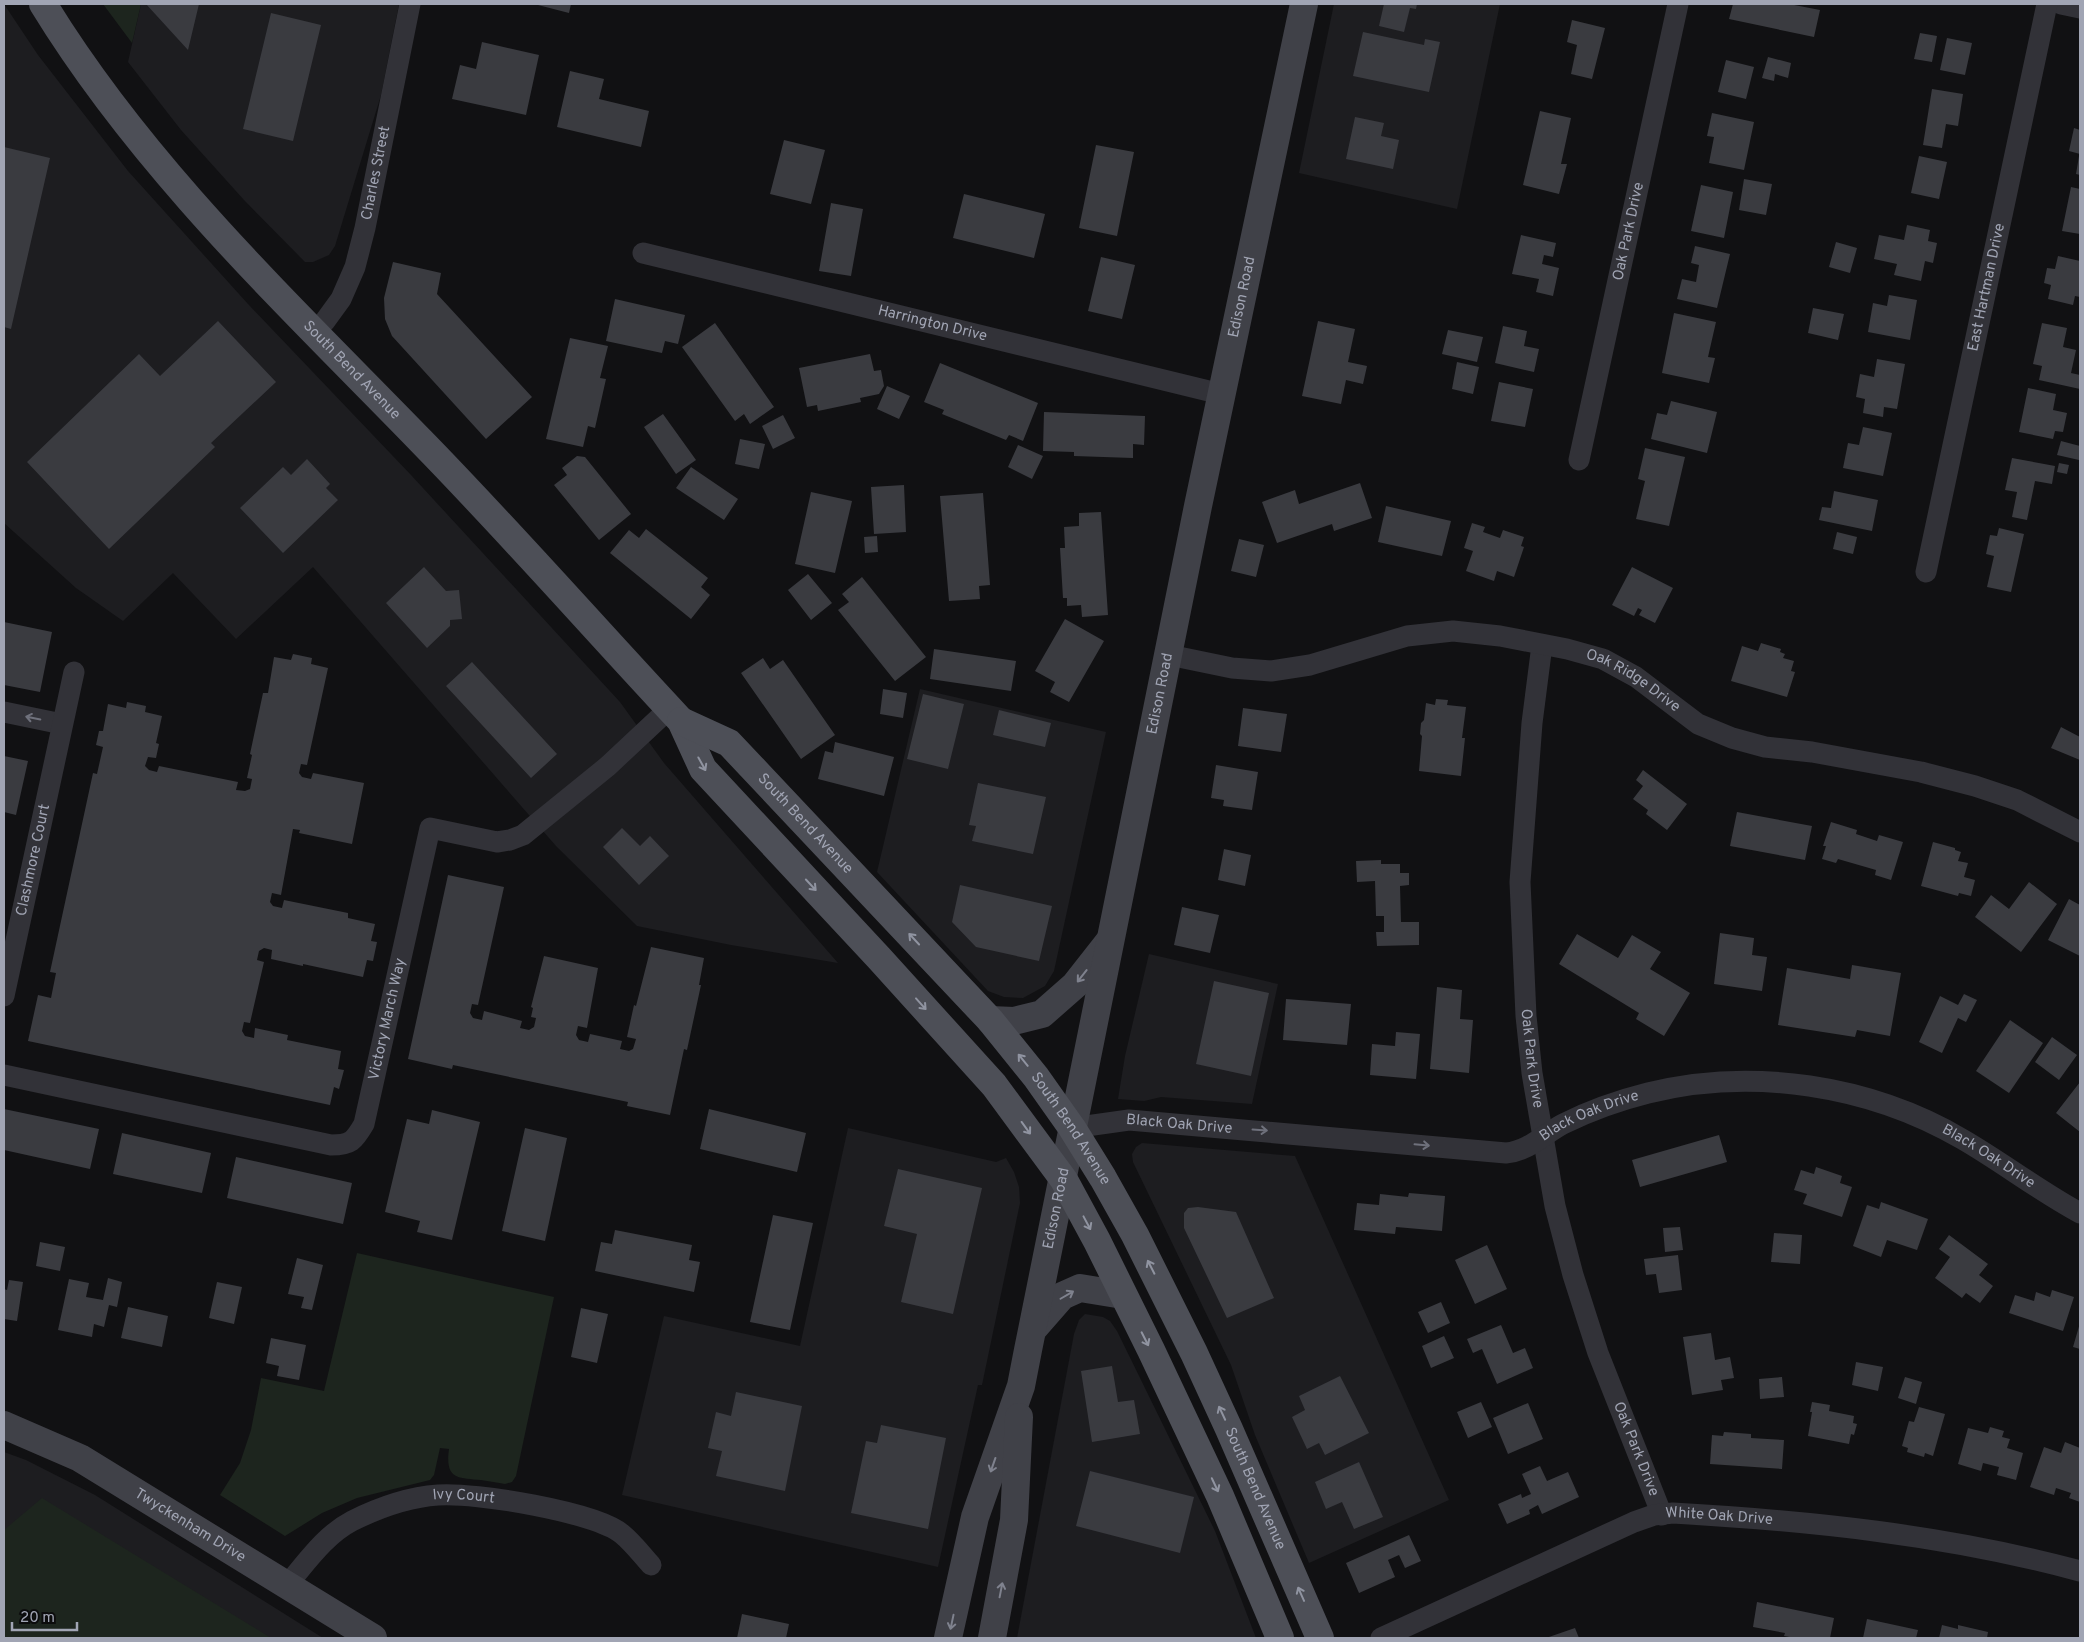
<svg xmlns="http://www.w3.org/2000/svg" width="2084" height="1642" font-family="Overpass,sans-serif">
  <rect width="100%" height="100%" fill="#111113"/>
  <path fill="#1d1d20" d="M4,4L38,55L128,171L248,304L411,475L620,702L664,763L838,963L731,945L637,926L556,846L313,567L236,639L173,573L123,621L76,588L4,523Z
    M141,4H399L381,95L335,246L329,255L313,262H305L244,200L181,130L128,62Z
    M1334,4H1500L1457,209L1299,173Z
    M920,689L1106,732L1054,971L1045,986L1023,998L1004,997L988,991L877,872Z
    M1149,954L1278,984L1252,1104L1161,1097L1144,1101L1118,1099L1125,1056Z
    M848,1128L996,1162L1006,1158L1014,1172L1019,1187L1020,1203L982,1385H978L938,1567L622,1495L664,1316L800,1346Z
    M1142,1143L1295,1156L1449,1500L1309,1563L1255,1435L1231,1365L1133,1162L1132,1154L1136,1147Z
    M1085,1314L1103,1317L1110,1321L1117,1331L1215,1531L1256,1638H1017L1074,1334L1079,1320Z
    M4,1452L26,1460L95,1495L323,1638H4Z"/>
  <path fill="#1d251e" d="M103,4H141L132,43Z
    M357,1253L554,1297L516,1476L512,1482L505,1484C498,1483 489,1481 481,1480C457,1478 445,1479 449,1449L440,1448L434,1475L430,1480L357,1498L322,1513L285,1536L220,1495L240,1463L251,1430L261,1378L324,1391Z
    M42,1498L271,1638H4V1530Z"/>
  <path fill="#3a3b40" d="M146,4H199L188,50Z
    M538,4H571L569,13L538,5Z
    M1384,4H1417L1416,9L1410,8L1404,32L1379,26Z
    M1733,4H1789L1820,10L1814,37L1729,19Z
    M271,13L321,25L293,141L243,129Z
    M1572,20L1605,28L1592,79L1571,74L1577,45L1567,42Z
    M1363,32L1424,45L1425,39L1440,42L1429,92L1353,76Z
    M1920,33L1937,36L1932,62L1914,59Z
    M1947,38L1972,43L1965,75L1940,70Z
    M482,42L539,55L526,115L452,99L460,65L476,69Z
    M1768,57L1791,63L1788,78L1775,74L1774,81L1762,78Z
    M1726,60L1754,67L1746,99L1718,92Z
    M570,71L604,79L599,99L649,111L641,147L557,127Z
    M1932,89L1963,94L1958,126L1946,124L1942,148L1923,145Z
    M1540,111L1571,118L1561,164H1567L1559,194L1523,185Z
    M1712,113L1754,122L1744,170L1709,163L1714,137L1707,136Z
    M1355,117L1384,123L1381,136L1399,140L1393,169L1346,159Z
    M2074,128L2080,130V154L2069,151Z
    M784,140L825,150L811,204L770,194Z
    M1096,145L1134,152L1117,236L1079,228Z
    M4,147L50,158L11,329L4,327Z
    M1919,156L1947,162L1939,199L1911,193Z
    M2079,156L2080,157V175L2076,174Z
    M1744,179L1772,184L1766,215L1739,210Z
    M1701,185L1733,192L1724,238L1691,231Z
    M2071,187L2080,189V234L2062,231Z
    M964,194L1045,214L1034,258L953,238Z
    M831,203L863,209L851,276L819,271Z
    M1907,225L1930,230L1928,241L1937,243L1933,263L1925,261L1921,281L1894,275L1897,264L1874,259L1879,235L1904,240Z
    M1521,235L1556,243L1553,257L1544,255L1542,264L1559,268L1553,296L1536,292L1539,279L1512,274Z
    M1836,242L1857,248L1850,273L1829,267Z
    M1695,246L1730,254L1717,308L1677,299L1682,279L1696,282L1699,265L1691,263Z
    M2058,256L2080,261V297L2075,296L2073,305L2048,299L2051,285L2044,283L2047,268L2055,269Z
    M1101,257L1135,265L1122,319L1088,311Z
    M393,262L441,273L437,294L532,397L486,439L392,336L385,319L384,298Z
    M1889,295L1917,300L1910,340L1868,332L1873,303L1887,306Z
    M615,299L685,315L678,344L665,341L662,353L606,341Z
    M1813,308L1844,314L1838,340L1808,333Z
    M1674,313L1716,322L1708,357L1715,358L1709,383L1662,373Z
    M218,321L276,382L211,443L215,447L109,549L27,462L139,354L160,376Z
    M1318,321L1355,329L1348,362L1367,366L1363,384L1346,380L1341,404L1302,396Z
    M715,323L774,407L750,424L744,414L735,421L682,347Z
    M2042,323L2067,328L2063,347L2076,350L2071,373L2080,375V389L2039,380L2042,366L2033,364Z
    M1503,326L1527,331L1524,346L1539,349L1534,372L1495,363Z
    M1448,330L1483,337L1477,362L1442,354Z
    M570,338L608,346L600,378L606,379L595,428L588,426L583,447L546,439Z
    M870,354L874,371L881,370L884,386L879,394L860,398L861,402L818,411L817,405L807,407L799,368Z
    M1877,359L1905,364L1897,409L1884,407L1883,417L1863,413L1865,399L1856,397L1860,374L1874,377Z
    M1457,362L1479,367L1473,394L1452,389Z
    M940,363L1038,403L1023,441L1009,435L1006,440L942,414L944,410L924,402Z
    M1499,382L1533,389L1525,427L1491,421Z
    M887,386L910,396L899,419L877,409Z
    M2028,388L2056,394L2053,410L2067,413L2063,432L2055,431L2053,439L2019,432Z
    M1671,401L1717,412L1707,453L1651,439L1657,413L1667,415Z
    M1044,412L1145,416L1144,445L1133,444V458L1074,456V452L1043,451Z
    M663,414L696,460L676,474L644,427Z
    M783,415L795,438L773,449L762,426Z
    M1863,427L1892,433L1883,476L1843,468L1848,443L1859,445Z
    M740,439L765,444L759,469L735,464Z
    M2061,441L2080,446L2079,460L2057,455Z
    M1018,445L1043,456L1032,479L1008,467Z
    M1645,448L1685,457L1669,526L1636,519L1645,481L1638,479Z
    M577,456L585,457L631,514L599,540L554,485L567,475L562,468Z
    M2012,458L2055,466L2052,484L2035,481L2027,520L2012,517L2017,492L2005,490Z
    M307,459L330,484L326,488L338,500L283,553L240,508L283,467L291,475Z
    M2059,463L2069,465L2067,474L2057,472Z
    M691,467L738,499L724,520L676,488Z
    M1360,483L1372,518L1334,531L1332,524L1277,543L1262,502L1295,490L1299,504Z
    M904,485L906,532L874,534L871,487Z
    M1834,491L1878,500L1872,531L1819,520L1822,507L1831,508Z
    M811,492L852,501L835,573L795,564Z
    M983,493L990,585L979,586L980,599L949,601L940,496Z
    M1386,506L1451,521L1442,556L1378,542Z
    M1101,512L1108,615L1082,617L1081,605L1067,606V598H1063L1060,548H1065L1064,527L1079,526V513Z
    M1472,523L1485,527L1483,532L1500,538L1503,530L1524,537L1521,546L1524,547L1514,577L1497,571L1494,581L1466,571L1473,551L1464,548Z
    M1999,528L2024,534L2011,592L1987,587L1994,556L1986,554L1990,535L1997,536Z
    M646,529L708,578L701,587L710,595L691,619L610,553L629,530L639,538Z
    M1837,532L1857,537L1853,554L1833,549Z
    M877,536L878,552L865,553L864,537Z
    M1239,539L1264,545L1256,577L1231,571Z
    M424,567L446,591L459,590L462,619L450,620V626L427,648L386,603Z
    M1632,567L1673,588L1655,623L1639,615L1642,610L1638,608L1634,616L1612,605Z
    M808,574L832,603L811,620L788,590Z
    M862,577L926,657L895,681L838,610L849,602L842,594Z
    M1065,619L1104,641L1069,702L1050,692L1055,682L1035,671Z
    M4,622L52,632L40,692L4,685Z
    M1761,643L1781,649L1780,652L1785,654L1783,658L1794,661L1791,671L1795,672L1787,697L1731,681L1742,646L1758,651Z
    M934,649L1016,661L1011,691L930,679Z
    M293,654L312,658L311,664L328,668L307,765L301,764L299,773L302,777L311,779L313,773L364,783L352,844L299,833L300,830L293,829L281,895L272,893L270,902L273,906L282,908L284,900L348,913V918L375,924L371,941L377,942L373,961L367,960L363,977L303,964V966L271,959L272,950L264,948L259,951L257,960L264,962L250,1023L244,1022L242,1031L245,1036L254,1038L255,1028L288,1035L287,1040L341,1051L338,1069L344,1070L339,1089L334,1087L330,1105L28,1041L38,995L51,998L56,973L50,972L93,773L97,774L103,747L96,745L99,731H103L108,704L126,708L127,702L146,706L145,712L162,716L156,743L159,744L156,758L148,757L145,766L149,770L157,772L159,766L238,782L236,790L245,791L250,789L252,779L247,778L252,755L250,754L263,693H268L274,657L291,660Z
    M763,658L770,669L783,660L835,735L801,759L741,673Z
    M472,662L557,754L531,778L446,686Z
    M883,689L907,693L903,718L880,714Z
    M923,694L964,704L948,769L907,759Z
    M1436,699L1448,700L1447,705L1466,707L1462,738H1465L1461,776L1419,771L1422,736L1420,734L1421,723L1424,720L1426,703L1435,705Z
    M1243,708L1287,714L1281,752L1238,746Z
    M999,710L1051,723L1045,747L993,735Z
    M2061,727L2080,737V760L2051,748Z
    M835,742L894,757L884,796L818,779L825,751L833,753Z
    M4,756L28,761L16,815L4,812Z
    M1216,765L1258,772L1252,810L1223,806L1224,800L1211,798Z
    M1643,770L1687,804L1667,830L1646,814L1648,810L1633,799L1643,786L1636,780Z
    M978,783L1046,797L1033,854L972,841L976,826L969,825Z
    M1737,812L1812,826L1805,860L1730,846Z
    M1831,822L1857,830L1856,834L1877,841L1879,835L1903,842L1891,880L1875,875L1876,870L1838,859L1836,863L1822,859L1826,846H1823Z
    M622,828L640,846L650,836L669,856L639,885L603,847Z
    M1933,842L1955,848V850L1961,852L1958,861L1968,863L1964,877L1975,880L1971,896L1959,893L1958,896L1921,886Z
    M1224,849L1251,855L1245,886L1218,880Z
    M1381,860V864H1400V873H1409V885L1400,886L1401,922H1419V945L1377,946L1376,932H1384V916H1376L1375,881L1357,882L1356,861Z
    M448,875L504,887L478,1005L472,1004L470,1013L473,1018L482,1020L484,1011L522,1021L520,1028L529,1030L534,1027L536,1018L531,1017L533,1008L531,1007L544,956L598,968L587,1028L578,1026L576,1035L579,1040L588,1042L590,1034L622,1041L620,1049L629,1051L633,1049L636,1039L627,1037L634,1005L636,1006L651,947L704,958L699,985H701L687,1050L684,1049L670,1115L627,1106L628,1102L453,1065L452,1069L408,1059Z
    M2029,882L2057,904L2021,952L1975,917L1991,895L2009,909Z
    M960,885L1052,906L1039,961L976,947L952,922Z
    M2069,899L2080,905V956L2048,940Z
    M1182,907L1219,915L1210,953L1174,945Z
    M1720,933L1754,938L1752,955L1767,957L1762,991L1714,984Z
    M1577,934L1618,958L1632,935L1661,952L1650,969L1690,993L1664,1036L1636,1019L1639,1013L1559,964Z
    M1852,965L1901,973L1890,1036L1857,1030L1855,1037L1778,1025L1787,968L1850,979Z
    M1214,981L1269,993L1251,1076L1196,1064Z
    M1437,987L1462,990L1460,1019L1473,1020L1469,1073L1430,1069Z
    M1964,994L1977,1000L1966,1022L1958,1018L1942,1053L1919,1042L1940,996L1958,1005Z
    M1286,999L1351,1004L1347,1045L1283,1040Z
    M2010,1020L2043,1043L2009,1093L1976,1071Z
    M1396,1032L1420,1034L1416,1079L1370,1075L1372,1044L1395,1046Z
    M2052,1037L2077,1055L2059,1080L2035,1062Z
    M2080,1082V1132L2056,1113Z
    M4,1109L99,1129L90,1169L4,1150Z
    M709,1109L806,1133L797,1172L700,1149Z
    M432,1110L480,1122L452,1240L417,1232L420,1221L385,1212L407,1119L429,1124Z
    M525,1128L567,1138L545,1241L502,1231Z
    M122,1133L211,1153L202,1193L113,1174Z
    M1719,1135L1727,1162L1640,1187L1632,1160Z
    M236,1157L352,1183L343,1224L227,1198Z
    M1816,1167L1842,1176L1840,1183L1852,1187L1842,1217L1803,1204L1807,1194L1794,1190L1801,1170L1814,1174Z
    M898,1169L982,1188L953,1314L901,1302L917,1234L884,1226Z
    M1409,1193L1445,1196L1442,1231L1396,1227L1395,1234L1354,1230L1357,1203L1379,1205L1380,1194L1408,1197Z
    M1881,1202L1928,1219L1917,1250L1887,1240L1881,1257L1853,1246L1867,1205L1879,1209Z
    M1198,1207L1236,1212L1274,1298L1227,1318L1184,1228V1213L1188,1208Z
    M773,1215L813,1223L790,1330L750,1322Z
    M1680,1227L1683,1250L1665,1252L1663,1228Z
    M615,1230L692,1245L689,1260L700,1262L694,1292L595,1271L601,1242L612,1244Z
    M1774,1233L1802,1235L1800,1264L1771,1262Z
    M1949,1235L1988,1264L1979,1275L1993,1286L1980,1303L1966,1293L1962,1298L1935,1278L1950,1257L1939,1249Z
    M40,1242L65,1247L60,1271L36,1266Z
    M1487,1245L1507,1289L1475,1304L1455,1260Z
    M1678,1255L1682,1290L1659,1293L1656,1274L1646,1275L1644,1259Z
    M297,1258L323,1265L312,1310L301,1308L304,1297L288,1294Z
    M108,1278L122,1282L117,1307L109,1305L104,1327L94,1324L92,1337L58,1330L69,1279L89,1283L86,1297L103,1300Z
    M9,1280L23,1282L17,1321L4,1319V1289L7,1290Z
    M217,1282L242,1287L234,1324L209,1318Z
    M2052,1290L2074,1297L2063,1331L2009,1313L2015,1295L2034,1301L2036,1292L2050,1297Z
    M1441,1302L1450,1323L1428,1333L1418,1312Z
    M128,1307L168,1316L162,1347L121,1338Z
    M581,1308L608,1314L597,1363L571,1357Z
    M2080,1323V1349L2073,1347Z
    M1501,1325L1513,1353L1525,1348L1533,1368L1497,1384L1482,1349L1473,1353L1467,1339Z
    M1711,1333L1715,1360L1730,1357L1734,1378L1721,1380L1723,1390L1692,1395L1683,1337Z
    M1444,1336L1454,1358L1431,1368L1422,1346Z
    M271,1338L306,1345L299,1380L277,1376L279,1366L266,1363Z
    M1856,1362L1883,1367L1878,1391L1852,1385Z
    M1112,1366L1118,1402L1134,1400L1140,1434L1092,1442L1081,1371Z
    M1340,1376L1369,1433L1325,1455L1319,1443L1307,1449L1292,1417L1305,1410L1299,1396Z
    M1782,1377L1784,1397L1760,1399L1759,1379Z
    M1905,1377L1922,1382L1916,1404L1898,1398Z
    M736,1392L802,1406L785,1491L716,1476L722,1451L708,1448L716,1412L731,1416Z
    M1481,1402L1492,1427L1468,1438L1457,1412Z
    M1812,1402L1830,1405L1829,1411L1854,1416L1853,1423L1857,1424L1854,1435L1851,1434L1849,1444L1808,1436L1812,1412H1810Z
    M1528,1403L1543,1439L1508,1454L1493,1418Z
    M1919,1407L1945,1414L1933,1456L1925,1453L1924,1457L1907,1452L1908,1448L1902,1446L1909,1421L1914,1422Z
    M881,1425L946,1438L928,1529L851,1513L866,1441L877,1443Z
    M1990,1427L2004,1431L2002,1437L2010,1439L2007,1448L2023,1453L2016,1480L1997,1475L1999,1467L1983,1463L1981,1471L1958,1464L1968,1428L1988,1433Z
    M1724,1432L1751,1434V1438L1784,1440L1782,1469L1710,1464L1712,1435L1723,1436Z
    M2065,1442L2080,1448V1502L2069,1498L2071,1493L2056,1488L2054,1495L2030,1487L2044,1447L2061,1453Z
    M1359,1462L1383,1517L1354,1529L1342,1502L1326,1509L1315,1482Z
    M1540,1466L1547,1481L1568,1472L1579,1497L1542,1514L1538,1505L1529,1510L1530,1514L1507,1524L1498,1504L1521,1494L1522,1498L1531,1494L1522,1474Z
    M1090,1471L1194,1497L1180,1553L1076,1526Z
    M1409,1535L1421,1561L1405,1568L1399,1555L1388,1560L1395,1577L1359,1593L1346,1563Z
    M1757,1602L1834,1618L1830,1638H1795L1784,1636L1785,1633L1753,1627Z
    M742,1614L789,1624L786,1638H737Z
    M1867,1619L1918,1630L1916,1638H1863Z
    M1942,1625L1958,1629V1625L1988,1632L1987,1638H1939Z
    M1575,1628L1579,1638H1546Z"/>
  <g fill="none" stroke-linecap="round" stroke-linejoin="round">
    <g stroke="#323238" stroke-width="21">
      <path d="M2061,4L2080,8"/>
      <path id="s1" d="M643,253L1221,394"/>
      <path id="s2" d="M314,332L325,321L341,299L355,267L365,228L410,4"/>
      <path id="s3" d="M1579,460L1678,4"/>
      <path id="s4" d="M1926,572L2047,4"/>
      <path id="s5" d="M1542,645L1532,723L1520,882L1526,1016L1532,1073L1555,1206L1573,1275L1598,1353L1662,1515"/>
      <path id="s6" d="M1169,655L1232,668L1271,671L1310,665L1407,636L1453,631L1500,636L1567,649L1603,659L1636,677L1698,724L1732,738L1765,747L1812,752L1921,772L1975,786L2017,800L2080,832"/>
      <path d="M4,712L62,724"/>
      <path id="s7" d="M4,996L74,672"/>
      <path id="s8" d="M4,1075L331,1145C351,1145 354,1141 364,1124L430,828L497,842L510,840L523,835L608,766L670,708"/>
      <path id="s9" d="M1072,1128L1129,1120L1506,1153C1529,1151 1544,1134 1563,1124C1589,1111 1620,1100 1648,1093C1752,1067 1870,1085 1962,1139C2002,1162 2039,1191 2080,1213"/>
      <path id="s10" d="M287,1585C306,1563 325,1535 352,1521C378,1508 409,1497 438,1495C474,1492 596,1512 622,1534C633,1543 642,1555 651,1565"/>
      <path id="s11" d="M1381,1638L1634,1522L1654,1515L1673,1513C1811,1521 1947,1535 2080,1571"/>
    </g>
    <g stroke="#404148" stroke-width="28">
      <path d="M990,1020L1014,1021L1042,1014L1075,985L1108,943"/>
      <path d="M1034,1328L1062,1296L1080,1288L1123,1295"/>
      <path id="s12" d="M4,1425L80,1458L373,1638"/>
      <path id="s13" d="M948,1638L975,1517L1021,1386L1028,1350L1198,506L1304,4"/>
      <path d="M992,1638L1014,1520L1019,1417"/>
    </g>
    <g stroke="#4d4f57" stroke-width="28">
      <path id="s14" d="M43,4C144,169 287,303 421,441C510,532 594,628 681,721L703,769L879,958L994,1085L1064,1180L1097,1241L1151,1350L1220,1496L1280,1638"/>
      <path id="s15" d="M681,721L729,743L990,1020L1036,1077L1072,1128L1103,1178L1135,1235L1194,1353L1229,1429L1320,1638"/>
    </g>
  </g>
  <defs><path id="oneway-shaft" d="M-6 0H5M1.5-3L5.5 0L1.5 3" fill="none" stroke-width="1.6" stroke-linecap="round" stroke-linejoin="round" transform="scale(1.25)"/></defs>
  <g stroke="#6f717c">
    <use href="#oneway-shaft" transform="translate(33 718) rotate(-168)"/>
    <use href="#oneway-shaft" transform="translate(1260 1130) rotate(4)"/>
    <use href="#oneway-shaft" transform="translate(1422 1145) rotate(5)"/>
  </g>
  <g stroke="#9094a1">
    <use href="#oneway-shaft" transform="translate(702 764) rotate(61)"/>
    <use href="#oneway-shaft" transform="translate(811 885) rotate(47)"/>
    <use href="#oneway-shaft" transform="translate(914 939) rotate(-133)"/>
    <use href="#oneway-shaft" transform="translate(921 1004) rotate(48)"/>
    <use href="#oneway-shaft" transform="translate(1023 1060) rotate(-129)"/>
    <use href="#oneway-shaft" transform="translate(1026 1128) rotate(54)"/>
    <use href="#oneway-shaft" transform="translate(1087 1223) rotate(62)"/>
    <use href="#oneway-shaft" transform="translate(1151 1267) rotate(-117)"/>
    <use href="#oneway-shaft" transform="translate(1145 1339) rotate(63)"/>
    <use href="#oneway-shaft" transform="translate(1222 1413) rotate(-115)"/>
    <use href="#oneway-shaft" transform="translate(1215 1485) rotate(65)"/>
    <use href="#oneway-shaft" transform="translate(1301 1594) rotate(-114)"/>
  </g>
  <g stroke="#7f828e">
    <use href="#oneway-shaft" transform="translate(1082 976) rotate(128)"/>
    <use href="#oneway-shaft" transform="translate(1067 1295) rotate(-30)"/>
    <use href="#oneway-shaft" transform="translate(993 1465) rotate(109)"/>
    <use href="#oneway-shaft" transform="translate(1001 1590) rotate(-79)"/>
    <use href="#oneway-shaft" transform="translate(952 1622) rotate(102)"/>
  </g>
  <g text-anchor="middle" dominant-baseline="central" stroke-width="4" stroke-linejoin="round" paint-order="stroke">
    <g font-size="15" fill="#a1a5b4" stroke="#0c0c0d">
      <text stroke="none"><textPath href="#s2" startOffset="174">Charles Street</textPath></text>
      <text stroke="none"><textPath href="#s3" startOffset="234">Oak Park Drive</textPath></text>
      <text stroke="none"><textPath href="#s4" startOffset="291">East Hartman Drive</textPath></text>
      <text stroke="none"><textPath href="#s13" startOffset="1374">Edison Road</textPath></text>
      <text stroke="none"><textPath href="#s1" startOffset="298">Harrington Drive</textPath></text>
      <text stroke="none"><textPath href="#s14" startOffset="480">South Bend Avenue</textPath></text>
      <text stroke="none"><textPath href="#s6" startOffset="480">Oak Ridge Drive</textPath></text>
      <text stroke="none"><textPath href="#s13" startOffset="969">Edison Road</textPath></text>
      <text stroke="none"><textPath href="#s15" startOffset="164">South Bend Avenue</textPath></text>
      <text stroke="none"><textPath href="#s7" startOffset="139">Clashmore Court</textPath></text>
      <text stroke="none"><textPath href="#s8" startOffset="484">Victory March Way</textPath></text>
      <text stroke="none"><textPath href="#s5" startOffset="415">Oak Park Drive</textPath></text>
      <text stroke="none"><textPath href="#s9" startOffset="528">Black Oak Drive</textPath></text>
      <text stroke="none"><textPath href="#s9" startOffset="108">Black Oak Drive</textPath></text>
      <text stroke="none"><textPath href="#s15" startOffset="569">South Bend Avenue</textPath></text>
      <text stroke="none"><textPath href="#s9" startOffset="948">Black Oak Drive</textPath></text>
      <text stroke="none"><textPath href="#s13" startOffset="444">Edison Road</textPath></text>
      <text stroke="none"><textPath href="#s5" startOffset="821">Oak Park Drive</textPath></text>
      <text stroke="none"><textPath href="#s15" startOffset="974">South Bend Avenue</textPath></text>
      <text stroke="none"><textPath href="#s10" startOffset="208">Ivy Court</textPath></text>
      <text stroke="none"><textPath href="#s11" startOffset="365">White Oak Drive</textPath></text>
      <text stroke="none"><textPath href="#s12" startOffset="212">Twyckenham Drive</textPath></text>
    </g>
  </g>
  <rect width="2084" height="1642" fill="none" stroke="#a1a5b4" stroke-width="10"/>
  <path d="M12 1622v8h65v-8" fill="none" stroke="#a1a5b4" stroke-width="2.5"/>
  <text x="20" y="1622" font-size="15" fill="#a1a5b4" stroke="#0c0c0d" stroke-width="4" paint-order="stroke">20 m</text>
</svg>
